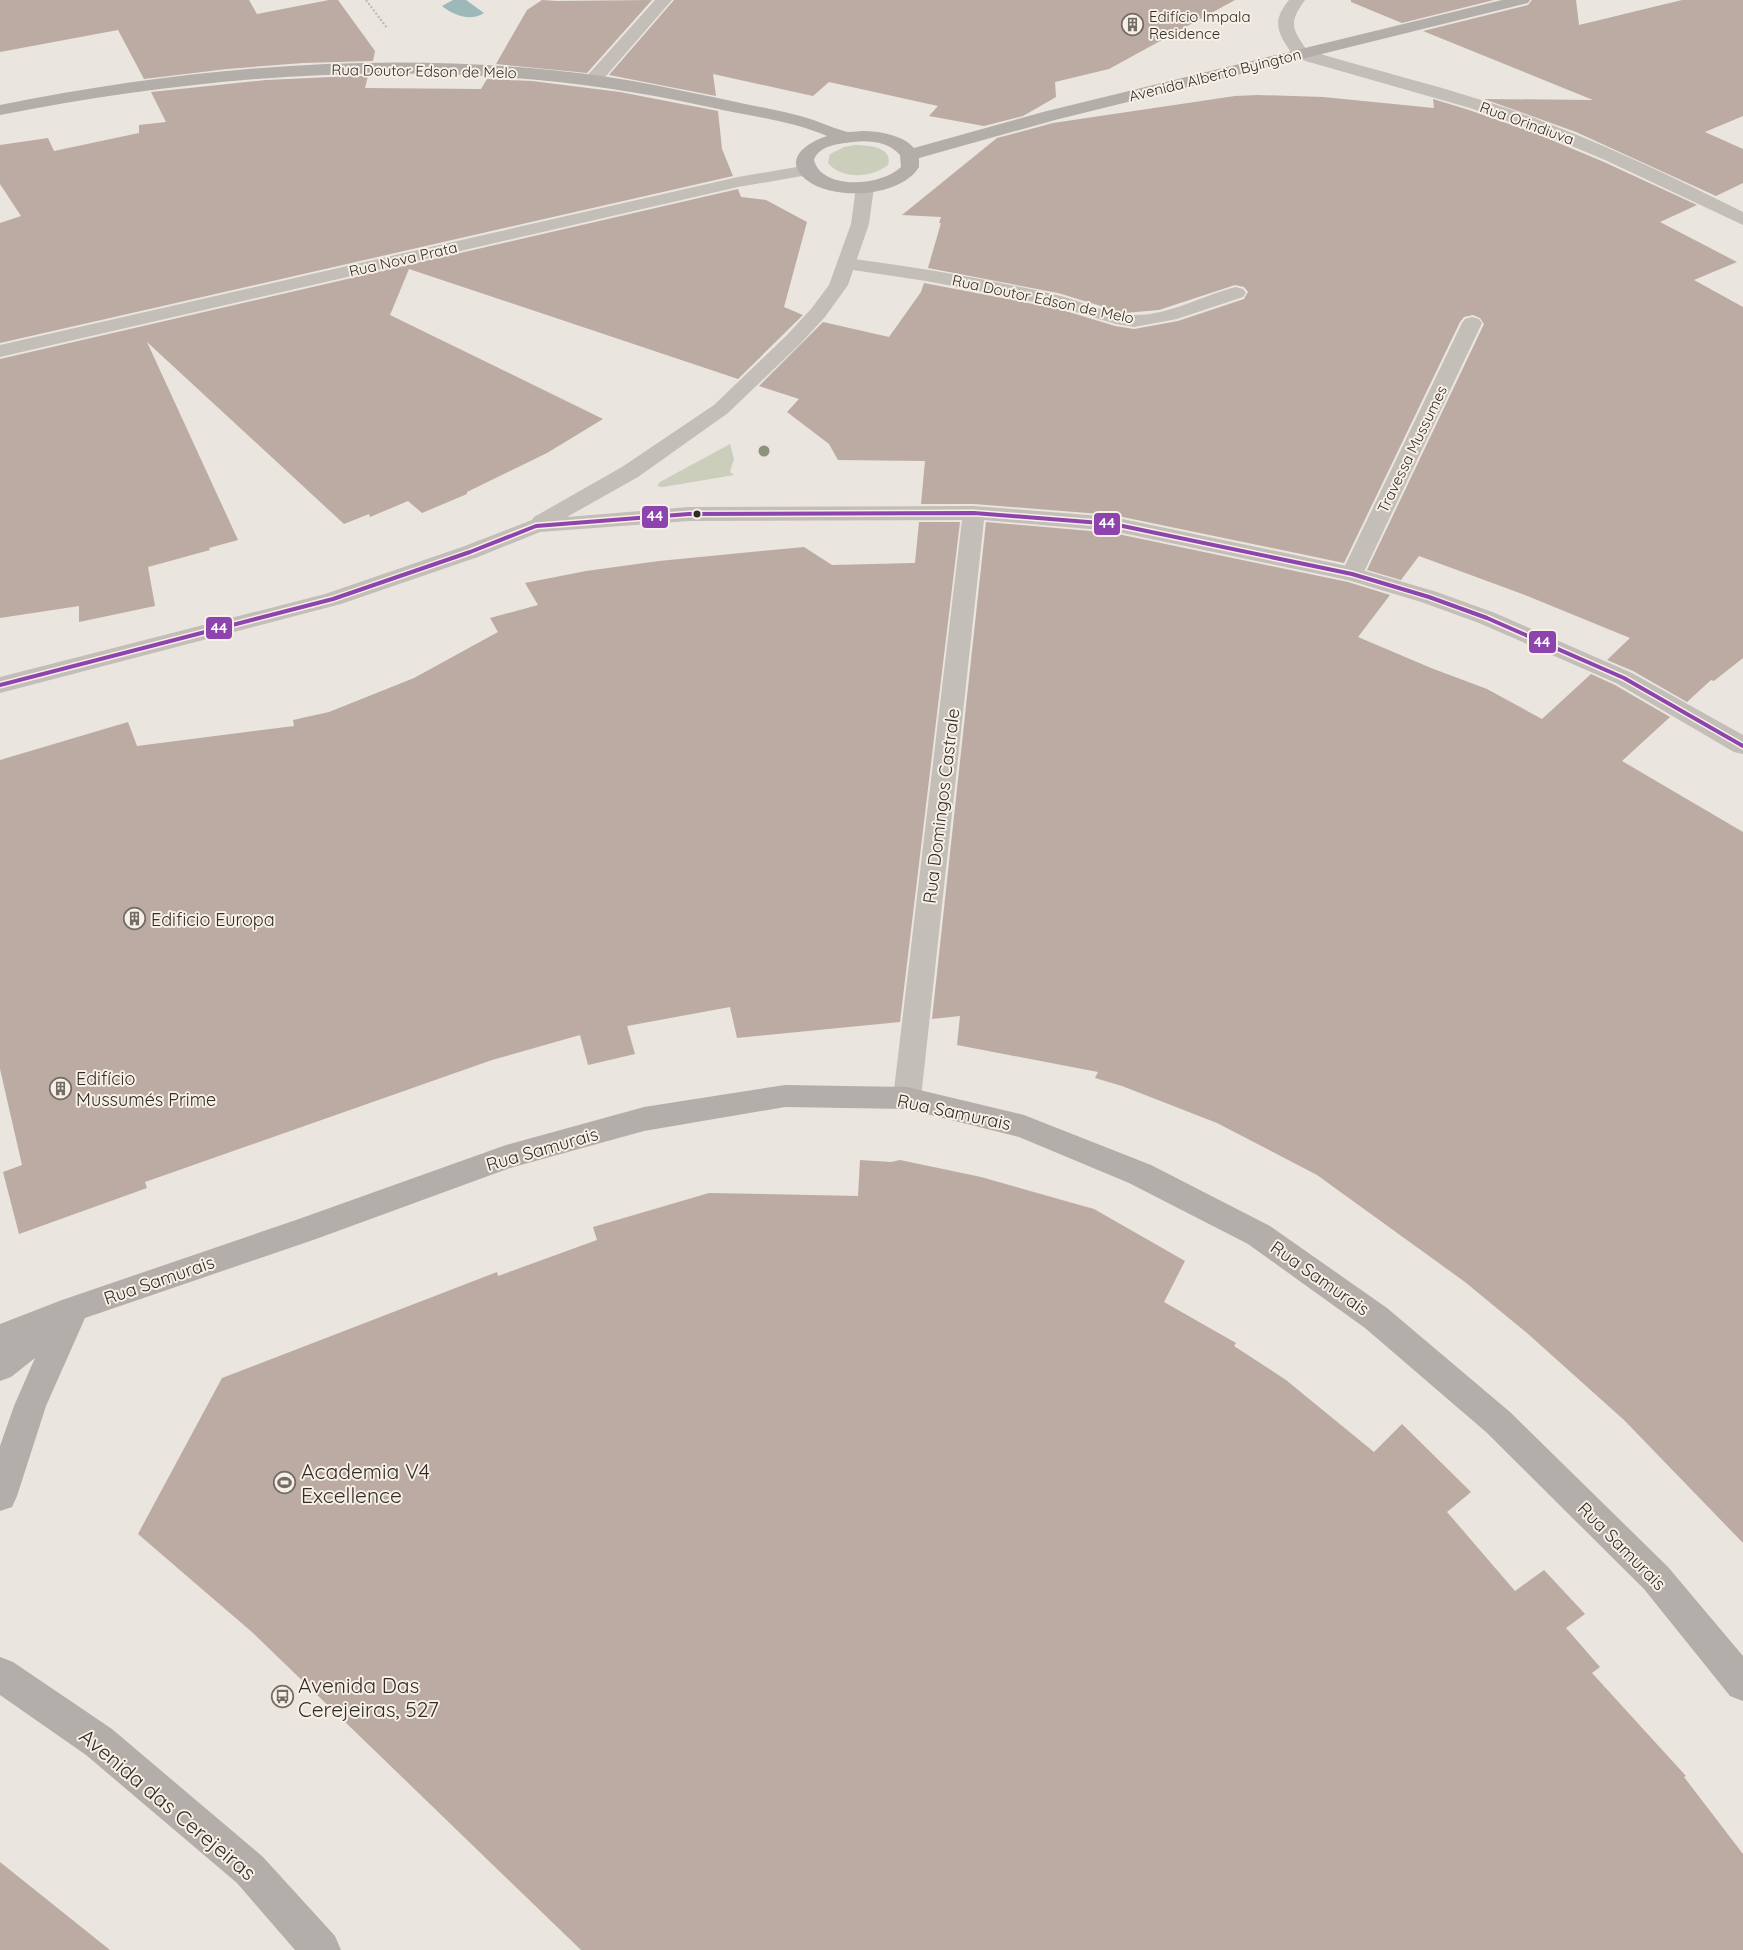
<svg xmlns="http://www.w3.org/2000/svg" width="1743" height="1950" font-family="Quicksand,sans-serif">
  <rect width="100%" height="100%" fill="#eae5df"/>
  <path fill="#caceba" d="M855,145C867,145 894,147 888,165C872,178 842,180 828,163L830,154L844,147Z
    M730,444L734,459L730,472L734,475L663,487L657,486L660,482Z"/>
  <path fill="#9db8b9" d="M453,0H466L484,13C470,22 453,15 442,6Z"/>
  <path fill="#bcaba2" d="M0,0H249L257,14L329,0H338L375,51L373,61L303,63L227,69L144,79L118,30L0,52Z
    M542,0L557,1L652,0L587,73L496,64L527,10Z
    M674,0H1235L1109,69L1055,82L1056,97L1023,116L984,126L929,116L938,106L829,82L813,96L713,74L716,96L609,75Z
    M1351,0H1494L1402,23L1351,2Z
    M1532,0H1576L1579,25L1682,0H1743V116L1705,132L1743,149V183L1716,196L1576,132L1484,99L1593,100L1423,31L1528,5Z
    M354,76H368L365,88L481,89L487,79L532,81L620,92L718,111L722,149L733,176L0,343V223L21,216L0,184V145L48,138L54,151L139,133V125L166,122L151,92L266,80Z
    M1258,95L1323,97L1434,108L1433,99L1469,110L1537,134L1604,162L1697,205L1660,222L1737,262L1694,280L1743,307V658L1714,681L1711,680L1687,702L1633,671L1607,660L1630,638L1525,595L1419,556L1401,580L1367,570L1484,324L1480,318L1473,315L1464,317L1460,322L1344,563L1113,515L974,504H921L925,461L838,460L829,444L787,412L799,399L759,386L823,322L889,337L921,292L924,283L1059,309L1115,326L1134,329L1178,321L1244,299L1248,292L1244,287L1235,285L1159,310L1124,313L1058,293L928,268L941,223H939L941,217L902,215L997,138L1053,123L1235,96Z
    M738,189L741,197L766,200L807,222L784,307L803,315L738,379L409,269L390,315L603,419L547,453L467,492V494L422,513L408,501L370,517L369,514L344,524L147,342L238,540L209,548L210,550L148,567L155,606L79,622V606L0,618V359Z
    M919,522H960L900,1022L737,1038L730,1007L627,1026L635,1054L588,1065L580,1035L492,1060L145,1182L147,1188L19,1234L3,1172L22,1165L0,1069V760L128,722L137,746L294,726L293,720L329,712L414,678L498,632L490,618L538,605L525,583L586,571L659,561L804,547L832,565L915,563Z
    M986,522L1113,533L1348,582L1390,595L1358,637L1431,668L1487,689L1542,719L1591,674L1615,685L1670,717L1622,761L1743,832V1543L1624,1420L1527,1333L1465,1282L1317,1175L1217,1123L1122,1086L1095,1078L1098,1072L957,1045L960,1016L932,1019Z
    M860,1160L891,1162L900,1160L981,1177L1094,1209L1185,1261L1164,1302L1236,1343L1234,1346L1286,1380L1374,1452L1402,1424L1471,1492L1447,1512L1515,1591L1544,1570L1585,1614L1566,1628L1600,1667L1592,1673L1686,1776L1684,1777L1743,1854V1950H581L253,1633L138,1534L222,1378L497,1272L498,1276L597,1240L593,1227L709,1193L858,1196Z
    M0,1862L110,1950H0Z"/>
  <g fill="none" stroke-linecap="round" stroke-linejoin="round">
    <path stroke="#bbb6b1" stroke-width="2" stroke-dasharray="2 2" stroke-linecap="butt" d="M366,0L387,28"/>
    <path fill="#c3beb8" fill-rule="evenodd" d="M655,0H672L599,84H587L585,80L587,76Z
      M847,258C917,267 987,279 1057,295C1082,301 1107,315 1134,315C1168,316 1203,295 1236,287L1243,289L1246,293L1243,297L1177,319L1134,327L1116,324L1059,307L1005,296L926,281L840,268L837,264L840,260Z
      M1472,317L1479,319L1482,323L1363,574L1360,579L1352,581L1344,579L1341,574L1462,323L1465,319Z"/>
    <path fill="#c3beb8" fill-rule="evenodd" d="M1289,0H1305C1289,22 1291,28 1307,50C1377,71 1449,88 1518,112C1595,140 1670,175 1743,212V225L1605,160L1538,132L1470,108L1295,58C1280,36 1269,24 1289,0Z
      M808,165L814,166L817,170L814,174L738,187L0,357V345L738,177Z
      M865,182L871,183L874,187L869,224L848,285L825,317L800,344L728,413L638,477L567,517L689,507L974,506L1113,517L1352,567L1437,592L1495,613L1632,673L1743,735V754L1734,752L1616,683L1479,623L1421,602L1348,580L1113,531L984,520L921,1098L917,1106L907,1109L897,1106L893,1098L962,520L689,521L540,532L478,557L341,604L0,693V677L325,594L462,547L532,520L534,517L622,467L714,405L786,336L811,309L829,285L851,224L856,187L859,183Z"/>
    <path fill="#b3aea9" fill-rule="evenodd" d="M1502,0H1530L1528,3L1055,120L919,158V167C901,197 835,201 808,181C781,161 805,143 827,136C789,120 748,116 709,107C473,54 235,69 0,115V105C200,65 405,48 608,77C643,82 678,90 713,97C743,104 774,109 804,117C818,121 830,127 844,131C850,133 856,131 862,131C879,131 903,135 914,148L1043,112ZM853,142C869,140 889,142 900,155L901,167C882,186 822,191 814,160C819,145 839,144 853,142Z
      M785,1085L907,1087L1024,1115L1151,1165L1270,1226L1387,1308L1510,1412L1668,1567L1743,1656V1701L1730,1696L1644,1589L1486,1432L1365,1328L1248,1244L1129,1183L1019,1137L907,1109L785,1107L644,1131L510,1168L316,1239L85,1318L46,1406L17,1496L12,1507L0,1511V1446L14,1406L35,1358L11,1377L0,1381V1324L62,1300L296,1220L506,1145L644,1107Z
      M0,1657L13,1662L112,1729L263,1857L335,1936L341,1950H295L237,1883L86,1755L0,1695Z"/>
    <defs>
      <path id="bus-1" d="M0,685L333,599L470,552L536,526L689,514L974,513L1113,524L1352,574L1429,597L1487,618L1624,678L1743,746"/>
    </defs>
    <use href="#bus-1" stroke="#f7f0e6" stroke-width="7"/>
    <use href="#bus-1" stroke="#8e44ad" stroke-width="4"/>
  </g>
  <circle fill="#8d927d" cx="764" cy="451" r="5.5"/>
  <defs>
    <symbol id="building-ring" viewBox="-11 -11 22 22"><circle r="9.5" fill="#f7f0e6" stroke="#736c67" stroke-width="1.5"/><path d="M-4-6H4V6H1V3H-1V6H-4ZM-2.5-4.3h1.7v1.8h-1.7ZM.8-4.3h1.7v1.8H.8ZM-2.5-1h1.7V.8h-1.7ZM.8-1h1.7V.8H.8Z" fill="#736c67"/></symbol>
    <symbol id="stadium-ring" viewBox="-11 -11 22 22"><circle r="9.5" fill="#f7f0e6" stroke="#736c67" stroke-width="1.5"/><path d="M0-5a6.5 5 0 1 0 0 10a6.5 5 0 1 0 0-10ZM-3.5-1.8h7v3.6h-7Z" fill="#736c67"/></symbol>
    <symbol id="bus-ring" viewBox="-11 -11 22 22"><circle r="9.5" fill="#f7f0e6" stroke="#736c67" stroke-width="1.5"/><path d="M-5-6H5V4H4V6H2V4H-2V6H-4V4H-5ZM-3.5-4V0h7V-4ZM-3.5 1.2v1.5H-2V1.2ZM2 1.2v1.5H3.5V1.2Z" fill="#736c67"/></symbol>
  </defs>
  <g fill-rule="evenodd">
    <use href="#building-ring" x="1120" y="12" width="25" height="25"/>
    <use href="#building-ring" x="122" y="906" width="25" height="25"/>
    <use href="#building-ring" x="48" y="1076" width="25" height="25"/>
    <use href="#stadium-ring" x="272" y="1470" width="25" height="25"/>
    <use href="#bus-ring" x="270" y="1684" width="25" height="25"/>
  </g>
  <circle fill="#332b27" stroke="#f7f0e6" stroke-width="2" cx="697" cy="514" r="4.5"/>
  <g text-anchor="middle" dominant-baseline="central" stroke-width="4" stroke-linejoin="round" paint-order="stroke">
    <g font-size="15" fill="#332b27" stroke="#f7f0e6" text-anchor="start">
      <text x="1149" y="16">Edifício Impala<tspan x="1149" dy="17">Residence</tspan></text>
    </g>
    <g font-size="15" fill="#332b27" stroke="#f7f0e6">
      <text transform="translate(424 71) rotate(1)">Rua Doutor Edson de Melo</text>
      <text transform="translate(1215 75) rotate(-14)">Avenida Alberto Byington</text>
      <text transform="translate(1527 123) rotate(20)">Rua Orindiuva</text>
      <text transform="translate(403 259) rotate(-13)">Rua Nova Prata</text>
      <text transform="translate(1043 299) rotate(12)">Rua Doutor Edson de Melo</text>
      <text transform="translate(1412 449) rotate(-64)">Travessa Mussumes</text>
    </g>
    <g font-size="18" fill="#332b27" stroke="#f7f0e6">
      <text transform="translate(941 806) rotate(-83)">Rua Domingos Castrale</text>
      <text transform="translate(954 1112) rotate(12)">Rua Samurais</text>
      <text transform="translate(542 1149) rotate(-16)">Rua Samurais</text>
      <text transform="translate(1320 1278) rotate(35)">Rua Samurais</text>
      <text transform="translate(159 1280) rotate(-19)">Rua Samurais</text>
      <text transform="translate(1622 1546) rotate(45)">Rua Samurais</text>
    </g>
    <g font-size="18" fill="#332b27" stroke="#f7f0e6" text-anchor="start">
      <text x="151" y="919">Edificio Europa</text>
      <text x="76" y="1078">Edifício<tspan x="76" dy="21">Mussumés Prime</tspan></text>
    </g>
    <g font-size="21" fill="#332b27" stroke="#f7f0e6" text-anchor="start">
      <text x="301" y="1471">Academia V4<tspan x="301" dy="24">Excellence</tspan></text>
      <text x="298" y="1685">Avenida Das<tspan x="298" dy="24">Cerejeiras, 527</tspan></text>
    </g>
    <g font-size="21" fill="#332b27" stroke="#f7f0e6">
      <text transform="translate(168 1804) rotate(40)">Avenida das Cerejeiras</text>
    </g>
  </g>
  <g stroke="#f7f0e6" stroke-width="2">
    <rect x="641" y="505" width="28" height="24" rx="5" fill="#8e44ad"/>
    <rect x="1093" y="512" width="28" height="24" rx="5" fill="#8e44ad"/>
    <rect x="205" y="616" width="28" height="24" rx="5" fill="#8e44ad"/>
    <rect x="1528" y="630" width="29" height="24" rx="5" fill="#8e44ad"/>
  </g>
  <g font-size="14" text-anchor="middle" font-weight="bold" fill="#fff">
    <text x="655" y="521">44</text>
    <text x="1107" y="528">44</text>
    <text x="219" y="633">44</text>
    <text x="1542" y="647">44</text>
  </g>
</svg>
